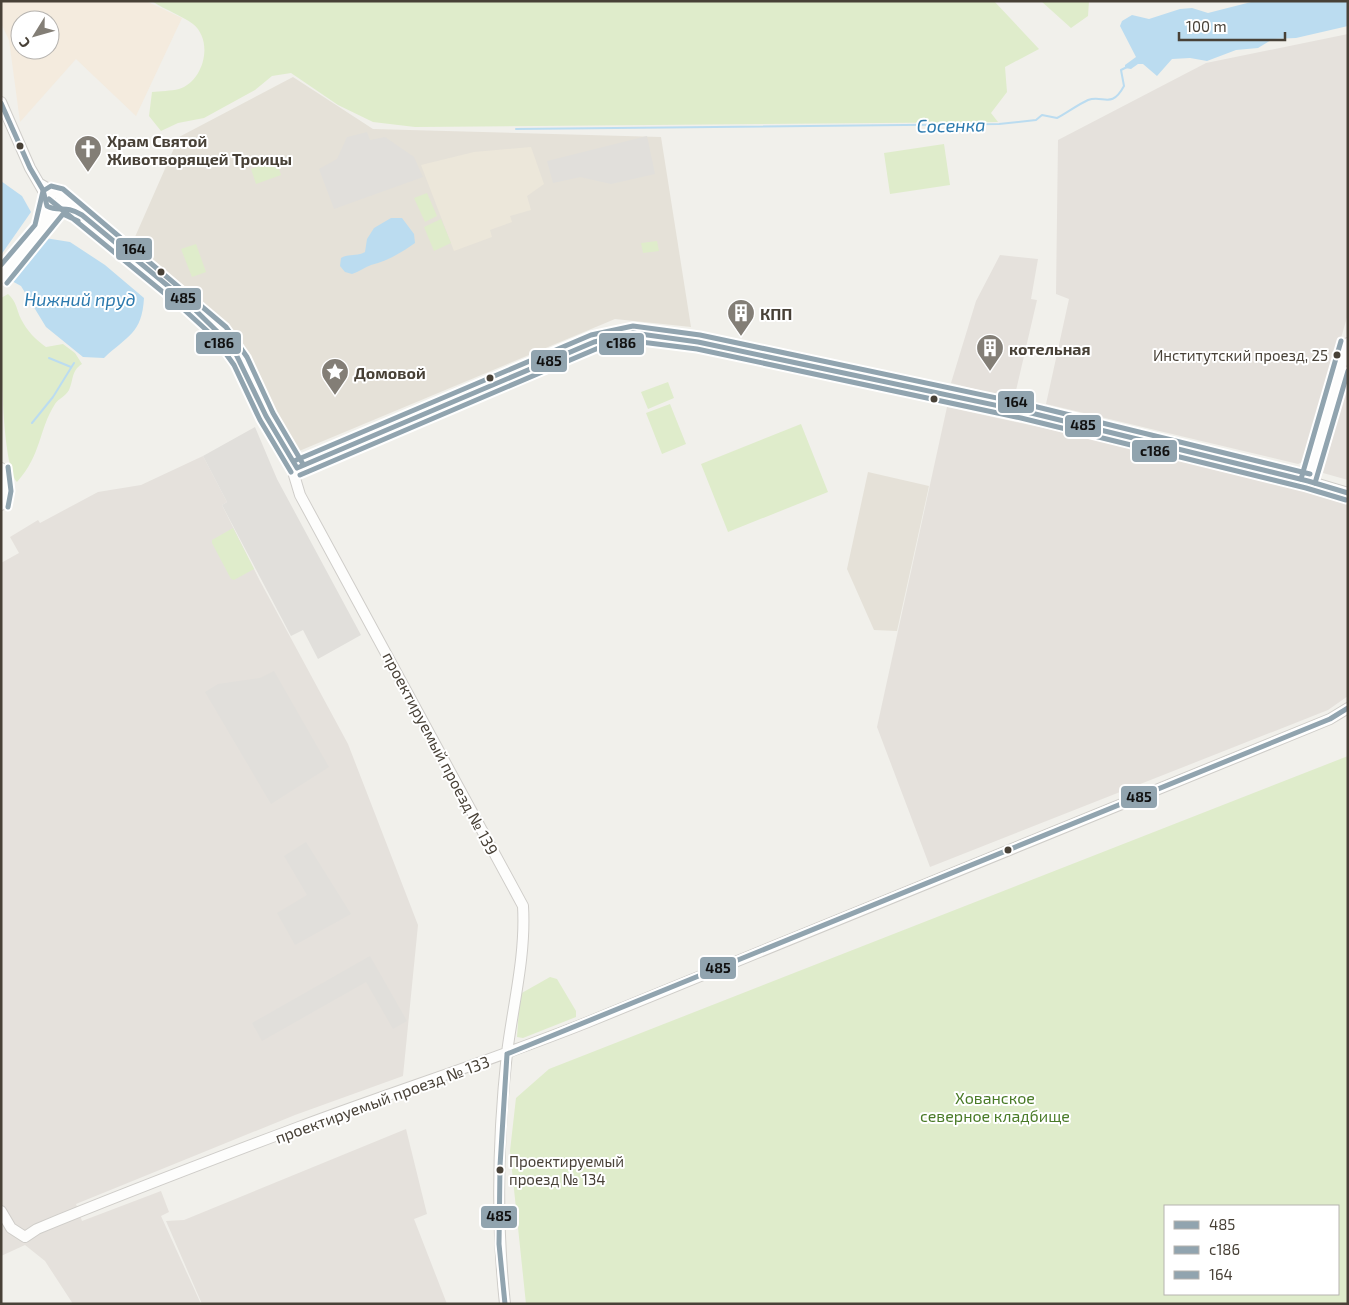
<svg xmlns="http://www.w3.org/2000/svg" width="1349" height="1305" font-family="'Exo 2',sans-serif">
  <rect width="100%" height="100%" fill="#f1f0eb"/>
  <path fill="#e5e1d8" d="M293,77L373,129L661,137L691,327L615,319L292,454L246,351L221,321L131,246L179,137Z
    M868,472L929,486L897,631L874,630L847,569Z"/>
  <path fill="#f4ebde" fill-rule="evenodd" d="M1,1H146L182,18L136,116L76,59L20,122L9,40L1,23ZM20,20H50V50H20Z"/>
  <path fill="#e5e1dc" d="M1348,34V314L1305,461L1298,464L1046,404L1069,299L1056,294L1058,140L1206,63Z
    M1000,255L1038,259L1031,299L1037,300L1014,399L951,383L976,301Z
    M1348,380V480L1323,473Z
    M947,407L1348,494V696L1328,710L930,867L877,727Z
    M203,456L227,502L222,505L260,581L348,744L418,925L403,1076L295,1115L76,1204L82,1221L161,1191L169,1212L161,1216L201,1304H73L45,1261L25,1245L1,1256V563L19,553L10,537L38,520L40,523L98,492L141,485Z
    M406,1129L427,1214L414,1219L447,1304H202L166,1221L184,1220Z"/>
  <path fill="#ece7da" d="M531,147L544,184L527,196L531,210L510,216L512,222L490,230L492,237L454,251L421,165L474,152Z"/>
  <path fill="#dfeccb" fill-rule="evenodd" d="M152,1H994L1039,49L1005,67L1007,92L991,113L998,122L415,127L373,122L338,105L291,73L272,76L255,90L204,118L178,123L161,131L149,116L152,92C160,91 171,91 179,89C204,81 214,41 193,24C181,15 165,10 152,1Z
    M1041,1H1089L1088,16L1071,28Z
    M944,144L950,185L890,194L884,153Z
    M276,160L281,175L256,184L251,169Z
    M427,193L437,216L425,222L414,198Z
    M441,219L451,243L434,251L424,227Z
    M657,241L659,251L643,253L641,243Z
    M196,244L206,272L192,277L181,249Z
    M8,294C17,302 16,309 21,319C27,331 36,340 46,347L63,344L75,353L82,364C71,371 74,379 69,390C66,396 58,399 55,404C38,431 42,454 17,482C0,463 1,331 1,298Z
    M668,382L674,398L648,409L641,392Z
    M670,404L686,444L662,454L646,413Z
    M801,424L828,492L728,532L701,464Z
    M233,528L254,569L234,580L231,579L212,543V540Z
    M1348,756V1304H526L510,1151L516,1098L549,1069ZM1165,1206H1338V1294H1165Z
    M550,977L557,979L576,1011V1017L523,1038L517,1037L520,994Z"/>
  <path fill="#e1dfdb" d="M367,132L370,140L385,137L414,157L423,177L334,209L319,169L337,159L347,137Z
    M647,136L655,174L611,184L580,177L553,183L547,161Z
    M255,427L277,479L361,635L318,659L303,630L291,636L222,505L227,502L203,456Z
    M274,671L329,767L271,804L205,692L218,684L260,678Z
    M306,842L351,914L295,945L277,913L307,895L284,856Z
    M370,956L407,1021L393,1029L366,982L262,1041L252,1023Z"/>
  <path fill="#bbdcf0" d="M1255,1H1348V26L1296,38L1273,39L1258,48L1236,50L1207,61L1190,58L1172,59L1157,76L1143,64H1138L1131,69L1125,68V65L1136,57L1120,26L1122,21L1132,15L1149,19L1180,9L1192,8L1208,13Z
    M1,181L22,196L31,212L1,255Z
    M391,218H402L414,234L415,243C401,253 387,261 371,265C365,267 359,272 352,274L345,272L340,266L341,258C349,253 357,257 365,252L367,239L374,228Z
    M45,238L70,242L105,265L144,298C142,334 127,336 104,358L83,357L46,327L21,286L10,280Z"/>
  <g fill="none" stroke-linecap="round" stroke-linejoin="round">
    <path stroke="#bbdcf0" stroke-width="2" d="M516,129L999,124L1036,120L1042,115L1057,118C1067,113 1077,105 1088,100C1103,94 1111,110 1124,86L1121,70L1127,67
      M49,358L71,367
      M32,423L53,397L74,363"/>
    <defs>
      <path id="minor" d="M1,102L30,168L45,194L47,211L43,225
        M40,184L59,195L220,332L241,361L266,416L297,468
        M1,278L60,206L61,197
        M1,468L4,491L1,505
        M297,468L594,342L633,333L698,342L1023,411L1308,481L1348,493
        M297,468L294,475L300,495L523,906C526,955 513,1005 507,1053C498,1136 496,1221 505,1304
        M1308,481L1348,343
        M1,1211L11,1228L25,1237L37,1229C124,1193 211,1160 299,1127C395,1091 493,1060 588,1022L1330,719L1348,708"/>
    </defs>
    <use href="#minor" stroke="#cfcdc9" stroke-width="12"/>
    <use href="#minor" stroke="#fdfdfc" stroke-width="10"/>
    <defs>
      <path id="bus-1" d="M1,103L30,168L43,190L47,206C60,213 64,204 82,215L185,300L232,346L266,416L297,468
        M297,468L594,342L633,333L698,342L1023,411L1308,481L1348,493
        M507,1054L1330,719L1348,708
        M505,1304L499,1244L500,1166L507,1054"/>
      <path id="bus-2" d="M49,199L180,306L214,337L234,365L260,420L291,472
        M7,283L63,214L78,221
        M300,475L596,349L633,341L697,349L1021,418L1306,488L1346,500
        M1315,483L1348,371"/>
      <path id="bus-3" d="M1,265L35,225L43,191L51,186L63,189L226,327L247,357L273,413L303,464
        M294,461L591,335L633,326L700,335L1025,404L1310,474
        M1301,479L1341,341
        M8,507L11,491L8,467"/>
    </defs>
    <use href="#bus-1" stroke="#fff" stroke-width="9"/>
    <use href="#bus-2" stroke="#fff" stroke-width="9"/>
    <use href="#bus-3" stroke="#fff" stroke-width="9"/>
    <use href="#bus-1" stroke="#91a4af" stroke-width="5"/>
    <use href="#bus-2" stroke="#91a4af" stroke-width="5"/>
    <use href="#bus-3" stroke="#91a4af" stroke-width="5"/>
  </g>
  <defs>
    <symbol id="church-pin" viewBox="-11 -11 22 30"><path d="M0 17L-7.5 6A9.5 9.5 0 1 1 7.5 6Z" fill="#837e76" stroke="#fff"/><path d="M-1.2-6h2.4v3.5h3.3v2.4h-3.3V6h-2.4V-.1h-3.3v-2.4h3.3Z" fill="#fff"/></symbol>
    <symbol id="building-pin" viewBox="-11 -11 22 30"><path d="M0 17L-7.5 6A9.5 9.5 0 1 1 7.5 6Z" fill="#837e76" stroke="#fff"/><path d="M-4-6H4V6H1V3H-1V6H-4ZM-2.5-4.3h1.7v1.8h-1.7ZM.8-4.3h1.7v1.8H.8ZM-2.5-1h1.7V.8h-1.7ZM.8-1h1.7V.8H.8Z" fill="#fff"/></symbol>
    <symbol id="sight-pin" viewBox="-11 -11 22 30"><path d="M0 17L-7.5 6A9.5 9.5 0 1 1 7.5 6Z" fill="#837e76" stroke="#fff"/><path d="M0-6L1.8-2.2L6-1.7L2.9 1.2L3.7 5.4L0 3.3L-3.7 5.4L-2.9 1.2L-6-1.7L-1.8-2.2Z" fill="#fff"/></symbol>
  </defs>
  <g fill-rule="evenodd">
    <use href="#church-pin" x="72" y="133" width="32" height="43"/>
    <use href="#building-pin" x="725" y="297" width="32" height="43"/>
    <use href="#building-pin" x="974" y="332" width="32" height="43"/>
    <use href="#sight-pin" x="319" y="356" width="32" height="43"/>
  </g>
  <g fill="#484137" stroke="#fff" stroke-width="2">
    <circle cx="20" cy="146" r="4.5"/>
    <circle cx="161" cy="272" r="4.5"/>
    <circle cx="1337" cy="355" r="4.5"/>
    <circle cx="490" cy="378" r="4.5"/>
    <circle cx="934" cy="399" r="4.5"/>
    <circle cx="1008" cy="850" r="4.5"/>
    <circle cx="500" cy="1170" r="4.5"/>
  </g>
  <g text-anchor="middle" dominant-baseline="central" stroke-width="4" stroke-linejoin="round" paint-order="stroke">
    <g font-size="15" fill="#484137" stroke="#fff" text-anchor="end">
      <text x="1328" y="355">Институтский проезд, 25</text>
      <text x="509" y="1161" text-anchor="start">Проектируемый<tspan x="509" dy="18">проезд № 134</tspan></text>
    </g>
    <g font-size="16" font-weight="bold" fill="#484137" stroke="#fff" text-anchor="start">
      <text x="107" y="140">Храм Святой<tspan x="107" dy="18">Животворящей Троицы</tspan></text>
      <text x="760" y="313">КПП</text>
      <text x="1009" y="348">котельная</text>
      <text x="354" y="372">Домовой</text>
    </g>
    <g font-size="16" fill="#484137" stroke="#fff">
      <text transform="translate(441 753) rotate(62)">проектируемый проезд № 139</text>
      <text transform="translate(382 1099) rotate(-20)">проектируемый проезд № 133</text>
    </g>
    <g font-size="16" fill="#4a7b28" stroke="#fff">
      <text x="995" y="1097">Хованское<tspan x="995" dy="18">северное кладбище</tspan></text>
    </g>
    <g font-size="18" font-style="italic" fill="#2c7aae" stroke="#fff">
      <text transform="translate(951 125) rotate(-1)">Сосенка</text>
      <text x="80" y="299">Нижний пруд</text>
    </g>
  </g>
  <g stroke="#fff" stroke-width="2">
    <rect x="115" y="237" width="38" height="24" rx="5" fill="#91a4af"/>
    <rect x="164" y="287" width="38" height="24" rx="5" fill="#91a4af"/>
    <rect x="195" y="331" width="47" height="24" rx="5" fill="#91a4af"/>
    <rect x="598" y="332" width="47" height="24" rx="5" fill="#91a4af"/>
    <rect x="530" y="349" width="38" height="24" rx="5" fill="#91a4af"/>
    <rect x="997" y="390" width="38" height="24" rx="5" fill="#91a4af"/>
    <rect x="1064" y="414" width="38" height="24" rx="5" fill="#91a4af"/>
    <rect x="1131" y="439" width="47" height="24" rx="5" fill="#91a4af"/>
    <rect x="1120" y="785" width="38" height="24" rx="5" fill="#91a4af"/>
    <rect x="699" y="956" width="38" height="24" rx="5" fill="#91a4af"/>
    <rect x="480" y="1205" width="38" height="24" rx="5" fill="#91a4af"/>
  </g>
  <g font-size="14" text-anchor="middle" font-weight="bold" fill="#111">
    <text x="134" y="254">164</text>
    <text x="183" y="303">485</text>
    <text x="219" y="348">с186</text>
    <text x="621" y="348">с186</text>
    <text x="549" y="366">485</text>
    <text x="1016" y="407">164</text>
    <text x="1083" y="430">485</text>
    <text x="1155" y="456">с186</text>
    <text x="1139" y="802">485</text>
    <text x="718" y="973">485</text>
    <text x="499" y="1221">485</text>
  </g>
  <rect width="1349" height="1305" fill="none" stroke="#484137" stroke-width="5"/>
  <rect x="1164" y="1205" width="175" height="90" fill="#ffffff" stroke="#b6b3af"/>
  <rect x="1174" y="1221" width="25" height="8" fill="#91a4af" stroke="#b6b3af"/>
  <text x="1209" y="1230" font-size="15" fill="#484137">485</text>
  <rect x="1174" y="1246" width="25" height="8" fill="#91a4af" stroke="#b6b3af"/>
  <text x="1209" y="1255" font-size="15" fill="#484137">с186</text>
  <rect x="1174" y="1271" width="25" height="8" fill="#91a4af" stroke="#b6b3af"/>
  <text x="1209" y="1280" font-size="15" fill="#484137">164</text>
  <g transform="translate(35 35) rotate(233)"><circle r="24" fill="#ffffff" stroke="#b6b3af"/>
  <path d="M0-4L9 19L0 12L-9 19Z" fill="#837e76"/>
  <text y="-8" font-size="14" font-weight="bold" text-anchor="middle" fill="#484137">С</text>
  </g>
  <path d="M1179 32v8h106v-8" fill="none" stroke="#484137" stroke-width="2.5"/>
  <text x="1186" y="32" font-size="15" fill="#484137" stroke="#ffffff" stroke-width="4" paint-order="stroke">100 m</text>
</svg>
